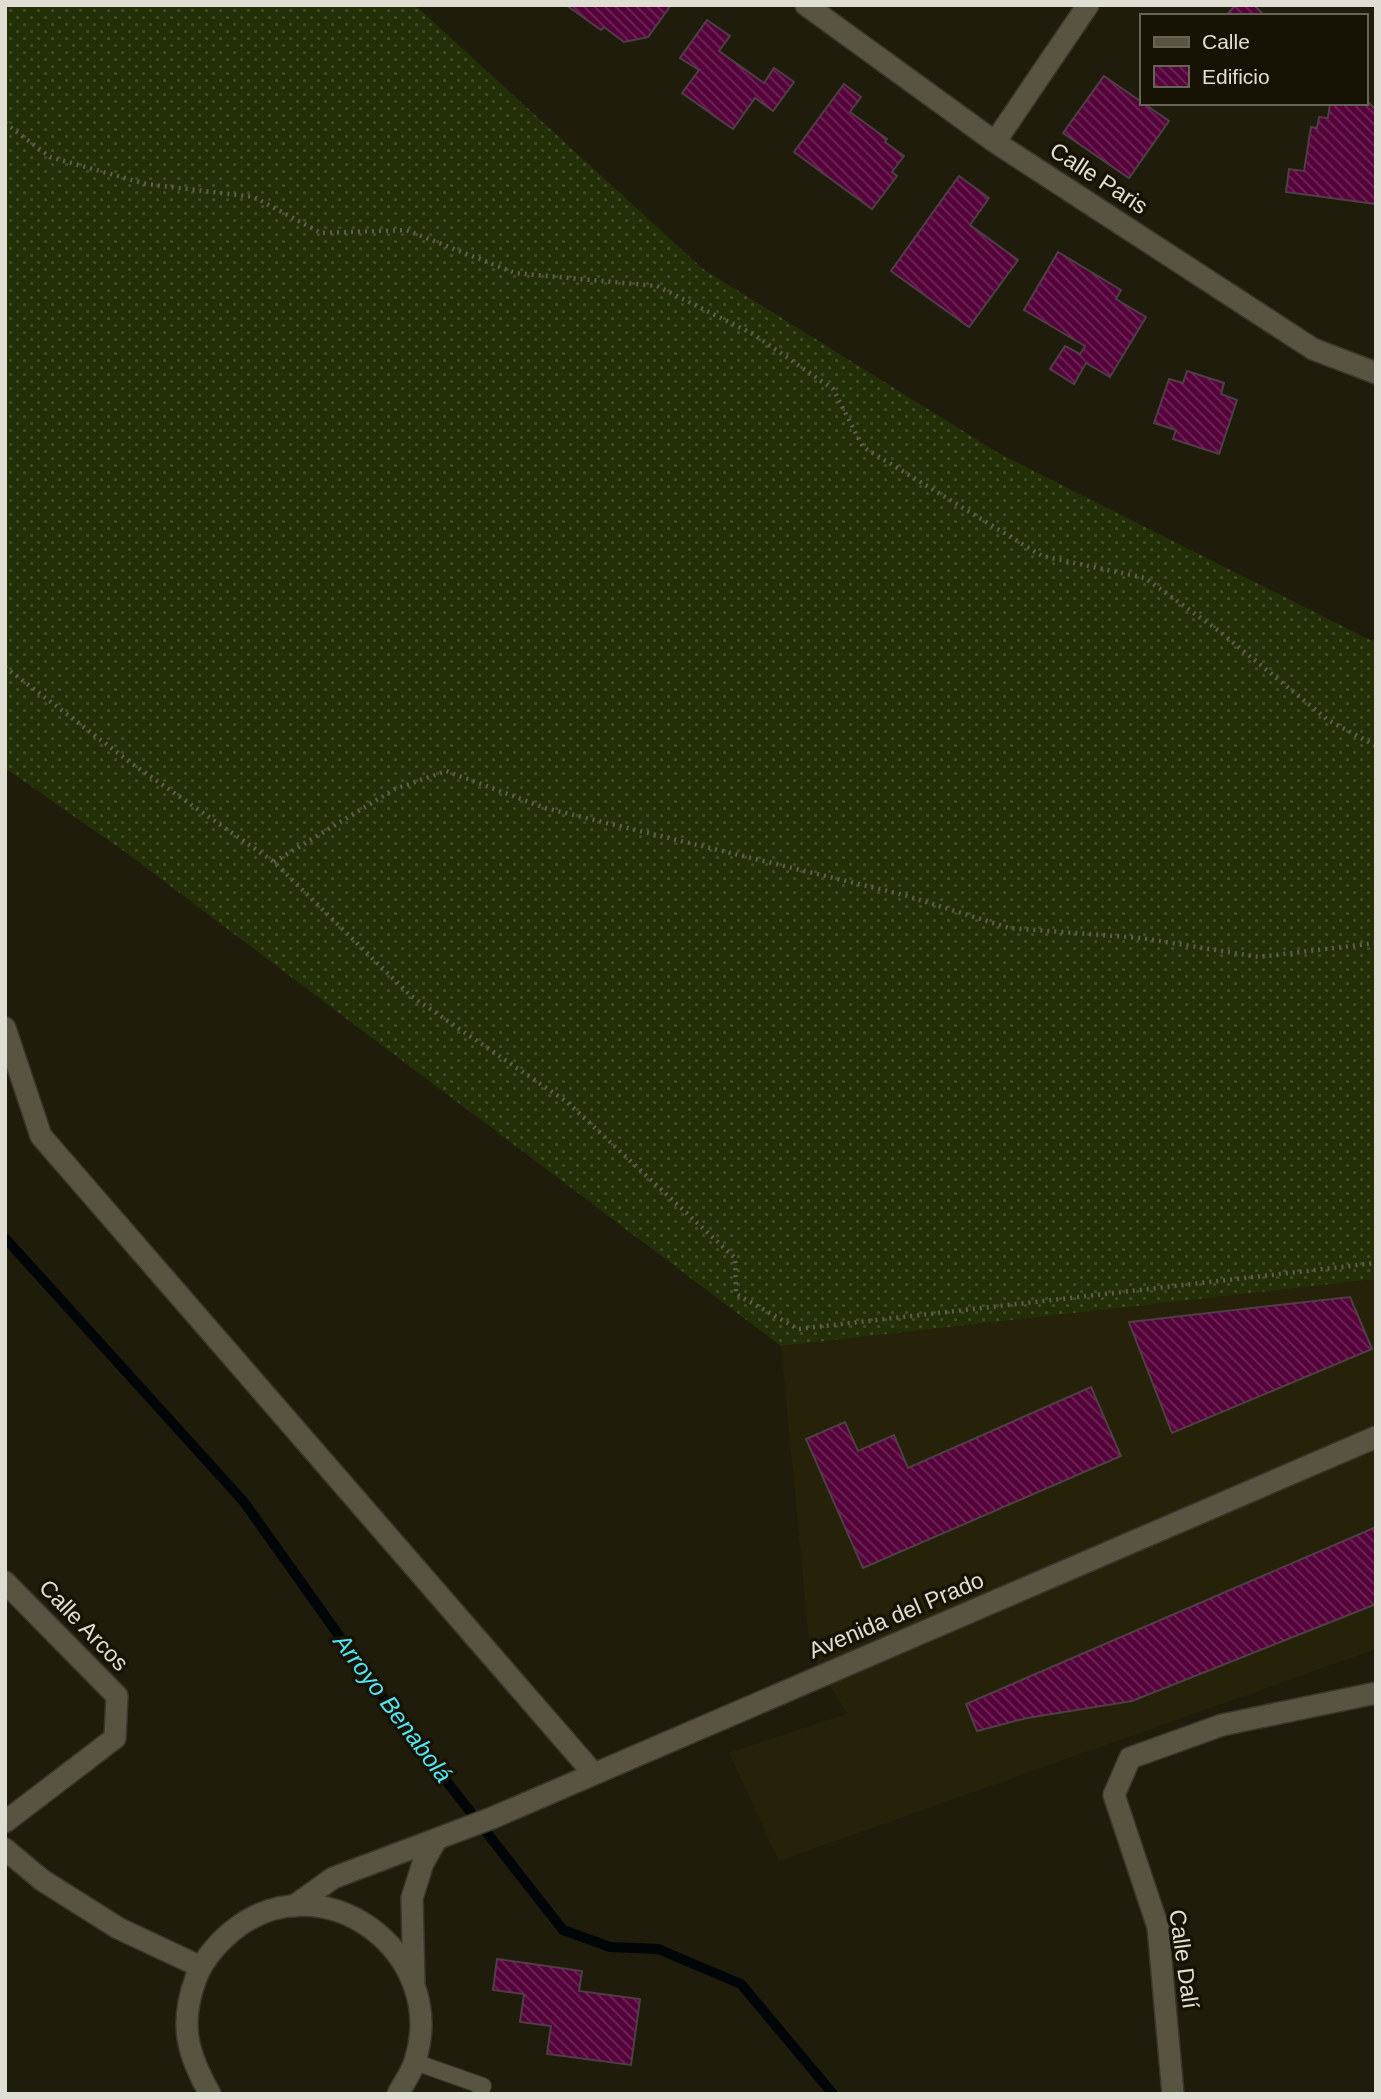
<svg xmlns="http://www.w3.org/2000/svg" width="1381" height="2099" font-family="Helvetica,sans-serif">
  <defs>
    <pattern id="grass-dots" width="8" height="8" patternUnits="userSpaceOnUse" patternTransform="scale(1.75)"><rect width="8" height="8" fill="#232f07"/><path d="M2 2h.1M6 6h.1" fill="none" stroke="#434d2a" stroke-width="1.8" stroke-linecap="round"/></pattern>
    <pattern id="building-back-hatch" width="6" height="6" patternUnits="userSpaceOnUse" patternTransform="scale(1.75)"><rect width="6" height="6" fill="#56033c"/><path d="M-1 5l2 2M0 0l6 6M5-1l2 2" fill="none" stroke="#6e2757"/></pattern>
  </defs>
  <rect width="100%" height="100%" fill="#1f1c0b"/>
  <path fill="#262209" d="M1376,1279V1649L779,1861L729,1753L847,1714L810,1651L781,1346Z"/>
  <path fill="url(#grass-dots)" d="M5,5H415L703,269L1000,454L1376,643V1279L781,1346L128,854L5,768Z"/>
  <g fill="none" stroke-linecap="round" stroke-linejoin="round">
    <path stroke="#000607" stroke-width="10" d="M5,1238L244,1502L404,1727L563,1930L610,1947L658,1949L741,1984L833,2094"/>
  </g>
  <path fill="url(#building-back-hatch)" stroke="#503e47" stroke-width="2" d="M566,5H671L648,37L624,42L604,27L601,30Z
    M1236,5H1254L1265,16H1229L1227,14Z
    M707,20L730,36L719,51L764,83L774,68L794,82L773,111L755,98L733,129L682,93L699,70L680,58Z
    M1104,76L1169,121L1129,178L1063,133Z
    M844,84L861,97L850,112L887,139L885,142L904,156L892,172L897,176L872,209L794,152Z
    M1365,99L1376,110V204L1286,192L1289,169L1304,171L1311,127L1317,128L1319,117L1328,118L1330,103H1365Z
    M959,176L989,198L970,225L1018,260L969,327L891,271Z
    M1058,252L1121,290L1116,299L1146,317L1110,377L1086,363L1074,384L1050,369L1065,346L1080,354L1085,346L1024,310Z
    M1187,371L1224,383L1221,394L1237,400L1219,454L1173,439L1176,430L1154,423L1169,379L1183,383Z
    M1350,1297L1372,1349L1172,1433L1129,1322Z
    M1091,1387L1121,1456L863,1568L806,1439L845,1422L858,1451L894,1435L908,1468Z
    M1376,1527V1604L1132,1701L1027,1718L977,1731L966,1704Z
    M497,1959L582,1971L579,1991L640,1999L631,2065L547,2054L551,2026L520,2022L524,1994L493,1990Z"/>
  <g fill="none" stroke-linecap="round" stroke-linejoin="round">
    <defs>
      <path id="lane" d="M415,2062L483,2086L480,2094"/>
      <path id="street" d="M806,5L995,142L1313,349L1376,373
        M995,142L1088,5
        M5,1028L41,1136L594,1774
        M5,1582L117,1696L115,1738L5,1822
        M294,1906L333,1878L492,1818L1376,1437
        M414,1981L412,1898L423,1863L436,1840
        M1173,2094L1158,1927L1114,1795L1130,1758L1222,1725L1376,1693"/>
      <path id="secondary" d="M5,1849L42,1880L118,1928L201,1967
        M210,2094C187,2053 179,2024 196,1978C203,1960 216,1945 231,1932C321,1857 450,1952 415,2061C412,2072 403,2084 398,2094"/>
    </defs>
    <use href="#lane" stroke="#38362e" stroke-width="18"/>
    <use href="#street" stroke="#38362e" stroke-width="24"/>
    <use href="#secondary" stroke="#38362e" stroke-width="24"/>
    <path stroke="#605d4e" stroke-width="4.5" stroke-dasharray="2 5" stroke-linecap="butt" d="M5,123L50,157L146,184L254,197L321,233L406,230L515,273L657,286L753,334L833,389L863,447L1042,556L1145,578L1219,631L1328,720L1376,746
      M5,667L131,763L274,862L411,996L567,1102L735,1258L736,1294L798,1329L1376,1263
      M274,862L395,789L446,771L545,808L904,895L1009,928L1141,938L1259,957L1376,943"/>
    <use href="#lane" stroke="#585441" stroke-width="16"/>
    <use href="#street" stroke="#585441" stroke-width="21"/>
    <use href="#secondary" stroke="#585441" stroke-width="21"/>
  </g>
  <g text-anchor="middle" dominant-baseline="central" stroke-width="7" stroke-linejoin="round" paint-order="stroke">
    <g font-size="23" fill="#e0ded3" stroke="#161304">
      <text transform="translate(1099 178) rotate(33)">Calle Paris</text>
      <text transform="translate(896 1615) rotate(-23)">Avenida del Prado</text>
      <text transform="translate(84 1625) rotate(46)">Calle Arcos</text>
      <text transform="translate(1184 1959) rotate(82)">Calle Dalí</text>
    </g>
    <g font-size="24" font-style="italic" fill="#52e5f4" stroke="#161304">
      <text transform="translate(393 1708) rotate(53)">Arroyo Benabolá</text>
    </g>
  </g>
  <rect width="1381" height="2099" fill="none" stroke="#e0ded3" stroke-width="14"/>
  <rect x="1140" y="14" width="228" height="91" fill="#161304" stroke="#676457" stroke-width="2"/>
  <rect x="1154" y="37" width="35" height="10" fill="#585441" stroke="#676457" stroke-width="2"/>
  <text x="1202" y="49" font-size="21" fill="#e0ded3">Calle</text>
  <rect x="1154" y="66" width="35" height="21" fill="url(#building-back-hatch)" stroke="#676457" stroke-width="2"/>
  <text x="1202" y="84" font-size="21" fill="#e0ded3">Edificio</text>
</svg>
